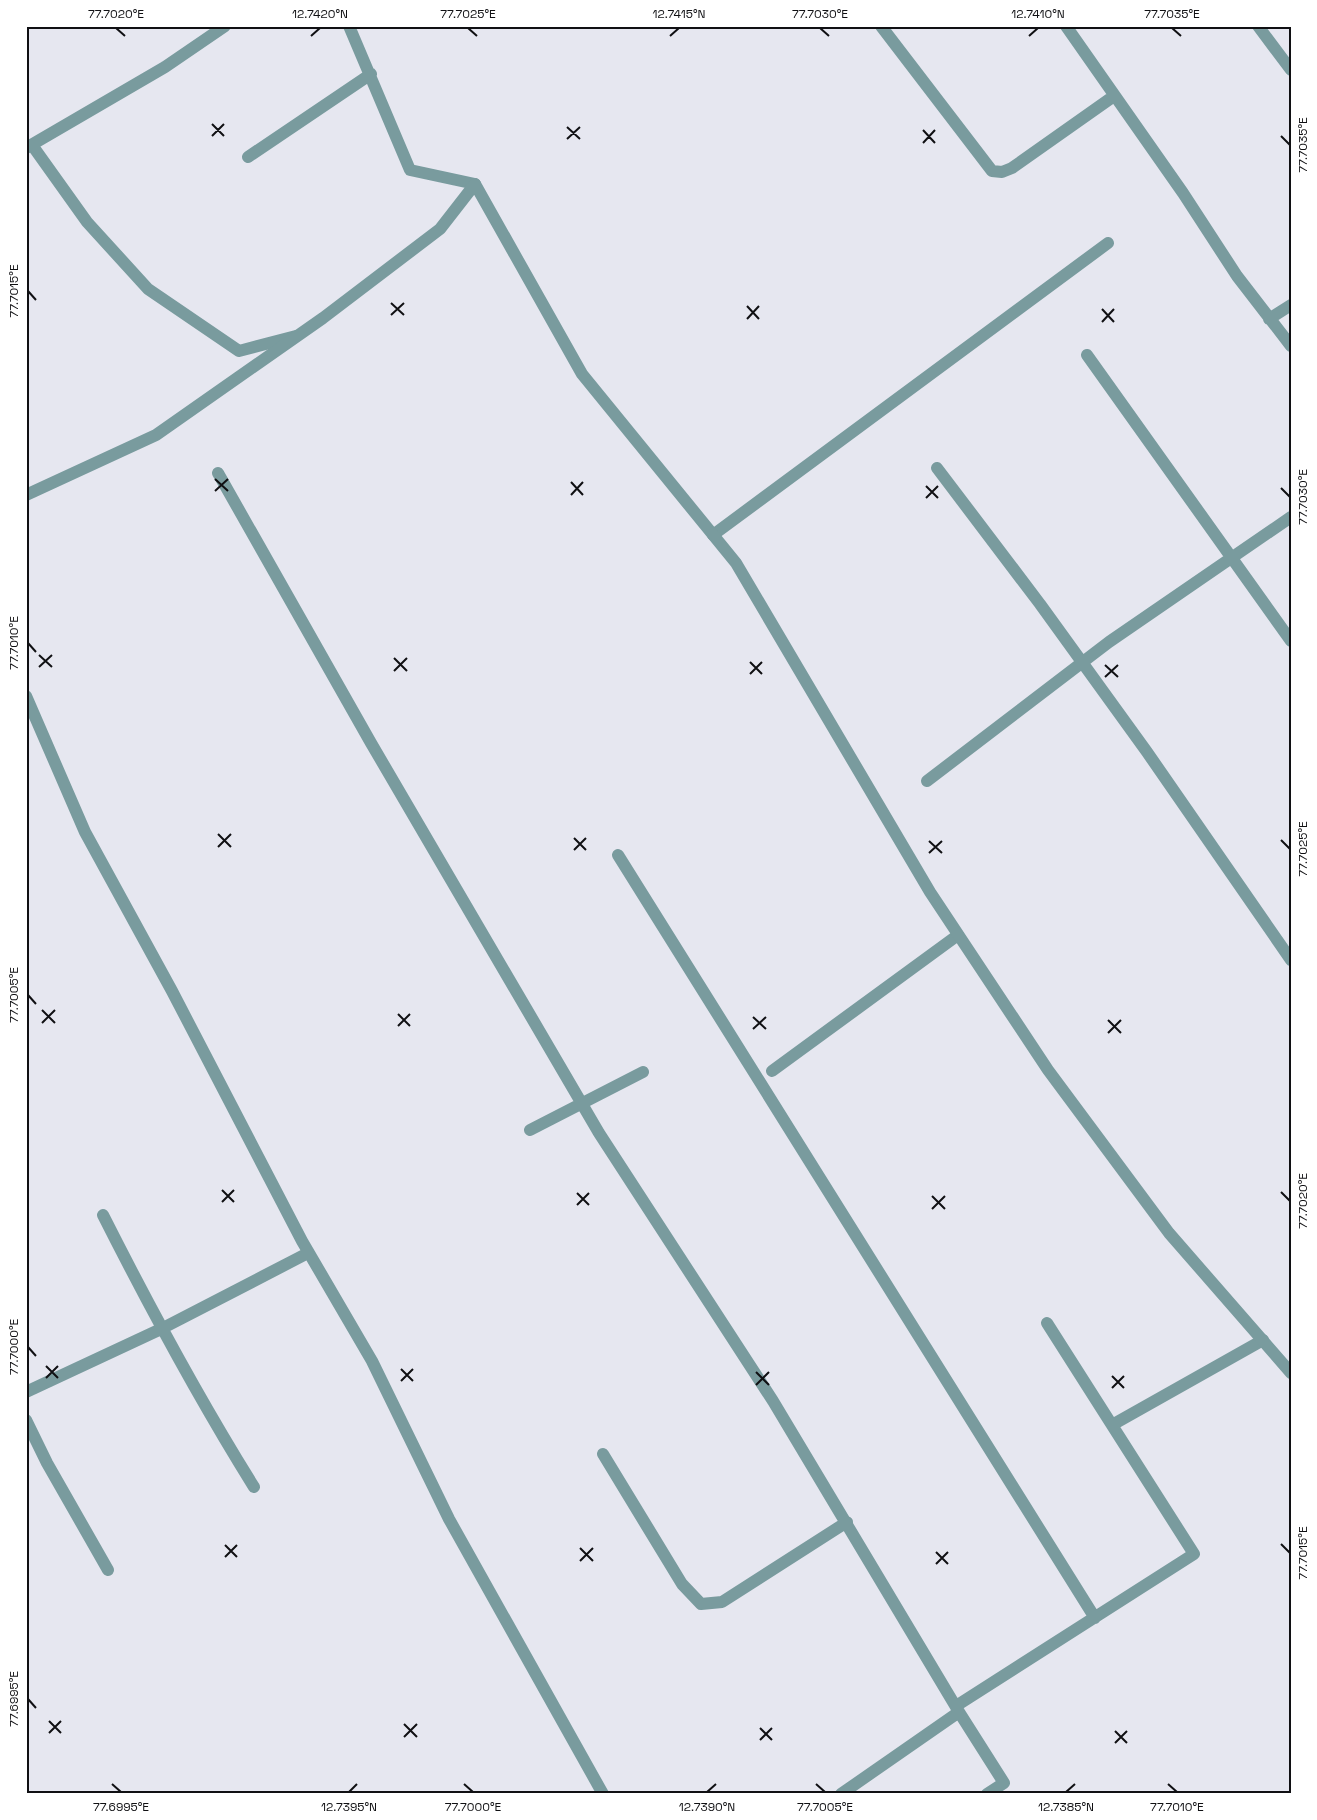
<svg xmlns="http://www.w3.org/2000/svg" width="1317" height="1820" font-family="'Space Grotesk',sans-serif">
  <rect width="100%" height="100%" fill="#e6e7f0"/>
  <g fill="none" stroke-linecap="round" stroke-linejoin="round">
    <path stroke="#799b9e" stroke-width="12" d="M349,26L410,170L475,184
      M881,26L992,171L1002,172L1012,168L1114,96
      M1066,26L1183,193L1237,276L1291,346
      M1258,26L1291,70
      M32,145L87,222L148,289L239,351L296,336
      M26,148L165,67L225,26
      M248,157L371,74
      M1269,319L1291,305
      M1087,355L1291,641
      M937,468L1040,604L1147,752L1291,960
      M218,473L371,743L599,1133L773,1401L959,1712L1004,1783L987,1794
      M713,535L1108,243
      M26,696L85,832L172,991L302,1241L372,1361L449,1519L603,1794
      M927,781L1109,642L1291,517
      M618,855L1095,1618
      M772,1071L958,935
      M530,1130L643,1072
      M103,1215C150,1308 199,1399 254,1487
      M26,1392L161,1329L308,1253
      M26,1420L47,1463L108,1570
      M1112,1425L1263,1340
      M603,1454L682,1584L701,1604L722,1602L847,1522
      M956,1706L1194,1554L1047,1323
      M841,1794L959,1712"/>
    <path stroke="#799b9e" stroke-width="12" d="M26,495L156,435L323,318L440,229L475,184L582,374L736,563L930,892L1048,1070L1169,1233L1291,1373"/>
  </g>
  <path fill="none" stroke="#101013" stroke-width="2" d="M116,28L125,36M468,28L477,36M820,28L829,36M1172,28L1181,36M311,36L320,28M670,36L679,28M1029,36L1038,28M212,124L224,136M567,127L580,139M923,130L935,143M212,136L224,124M1281,136L1290,145M567,139L580,127M923,143L935,130M28,291L36,300M391,303L404,315M747,306L759,319M1102,309L1114,322M391,315L404,303M747,319L759,306M1102,322L1114,309M215,479L228,491M571,482L583,495M926,486L938,498M1281,488L1290,497M215,491L228,479M571,495L583,482M926,498L938,486M28,643L36,652M39,655L52,667M394,658L407,671M750,662L762,674M1105,665L1118,677M39,667L52,655M394,671L407,658M750,674L762,662M1105,677L1118,665M218,834L231,847M574,838L586,850M1281,840L1290,849M929,841L942,853M218,847L231,834M574,850L586,838M929,853L942,841M28,995L36,1004M42,1010L55,1023M398,1014L410,1026M753,1017L766,1029M1108,1020L1121,1033M42,1023L55,1010M398,1026L410,1014M753,1029L766,1017M1108,1033L1121,1020M222,1190L234,1202M1281,1192L1290,1201M577,1193L589,1205M932,1196L945,1209M222,1202L234,1190M577,1205L589,1193M932,1209L945,1196M28,1347L36,1356M46,1366L58,1378M401,1369L413,1381M756,1372L769,1385M1112,1376L1124,1388M46,1378L58,1366M401,1381L413,1369M756,1385L769,1372M1112,1388L1124,1376M1281,1544L1290,1553M225,1545L237,1557M580,1548L593,1561M936,1552L948,1564M225,1557L237,1545M580,1561L593,1548M936,1564L948,1552M28,1699L36,1708M49,1721L61,1733M404,1724L417,1737M760,1728L772,1740M1115,1731L1127,1743M49,1733L61,1721M404,1737L417,1724M760,1740L772,1728M1115,1743L1127,1731M112,1784L121,1792M464,1784L473,1792M816,1784L825,1792M1168,1784L1177,1792M349,1792L357,1784M707,1792L716,1784M1066,1792L1075,1784"/>
  <rect width="1317" height="1820" fill="none" stroke="#ffffff" stroke-width="55"/>
  <rect x="28" y="28" width="1262" height="1764" fill="none" stroke="#101013" stroke-width="2"/>
  <g font-size="12" text-anchor="middle" fill="#101013">
    <text x="116" y="18">77.7020°E</text>
    <text x="320" y="18">12.7420°N</text>
    <text x="468" y="18">77.7025°E</text>
    <text x="679" y="18">12.7415°N</text>
    <text x="820" y="18">77.7030°E</text>
    <text x="1038" y="18">12.7410°N</text>
    <text x="1172" y="18">77.7035°E</text>
    <text transform="translate(1303 145) rotate(-90)" y="4">77.7035°E</text>
    <text transform="translate(14 291) rotate(-90)" y="4">77.7015°E</text>
    <text transform="translate(1303 497) rotate(-90)" y="4">77.7030°E</text>
    <text transform="translate(14 643) rotate(-90)" y="4">77.7010°E</text>
    <text transform="translate(1303 849) rotate(-90)" y="4">77.7025°E</text>
    <text transform="translate(14 995) rotate(-90)" y="4">77.7005°E</text>
    <text transform="translate(1303 1201) rotate(-90)" y="4">77.7020°E</text>
    <text transform="translate(14 1347) rotate(-90)" y="4">77.7000°E</text>
    <text transform="translate(1303 1553) rotate(-90)" y="4">77.7015°E</text>
    <text transform="translate(14 1699) rotate(-90)" y="4">77.6995°E</text>
    <text x="121" y="1811">77.6995°E</text>
    <text x="349" y="1811">12.7395°N</text>
    <text x="473" y="1811">77.7000°E</text>
    <text x="707" y="1811">12.7390°N</text>
    <text x="825" y="1811">77.7005°E</text>
    <text x="1066" y="1811">12.7385°N</text>
    <text x="1177" y="1811">77.7010°E</text>
  </g>
</svg>
